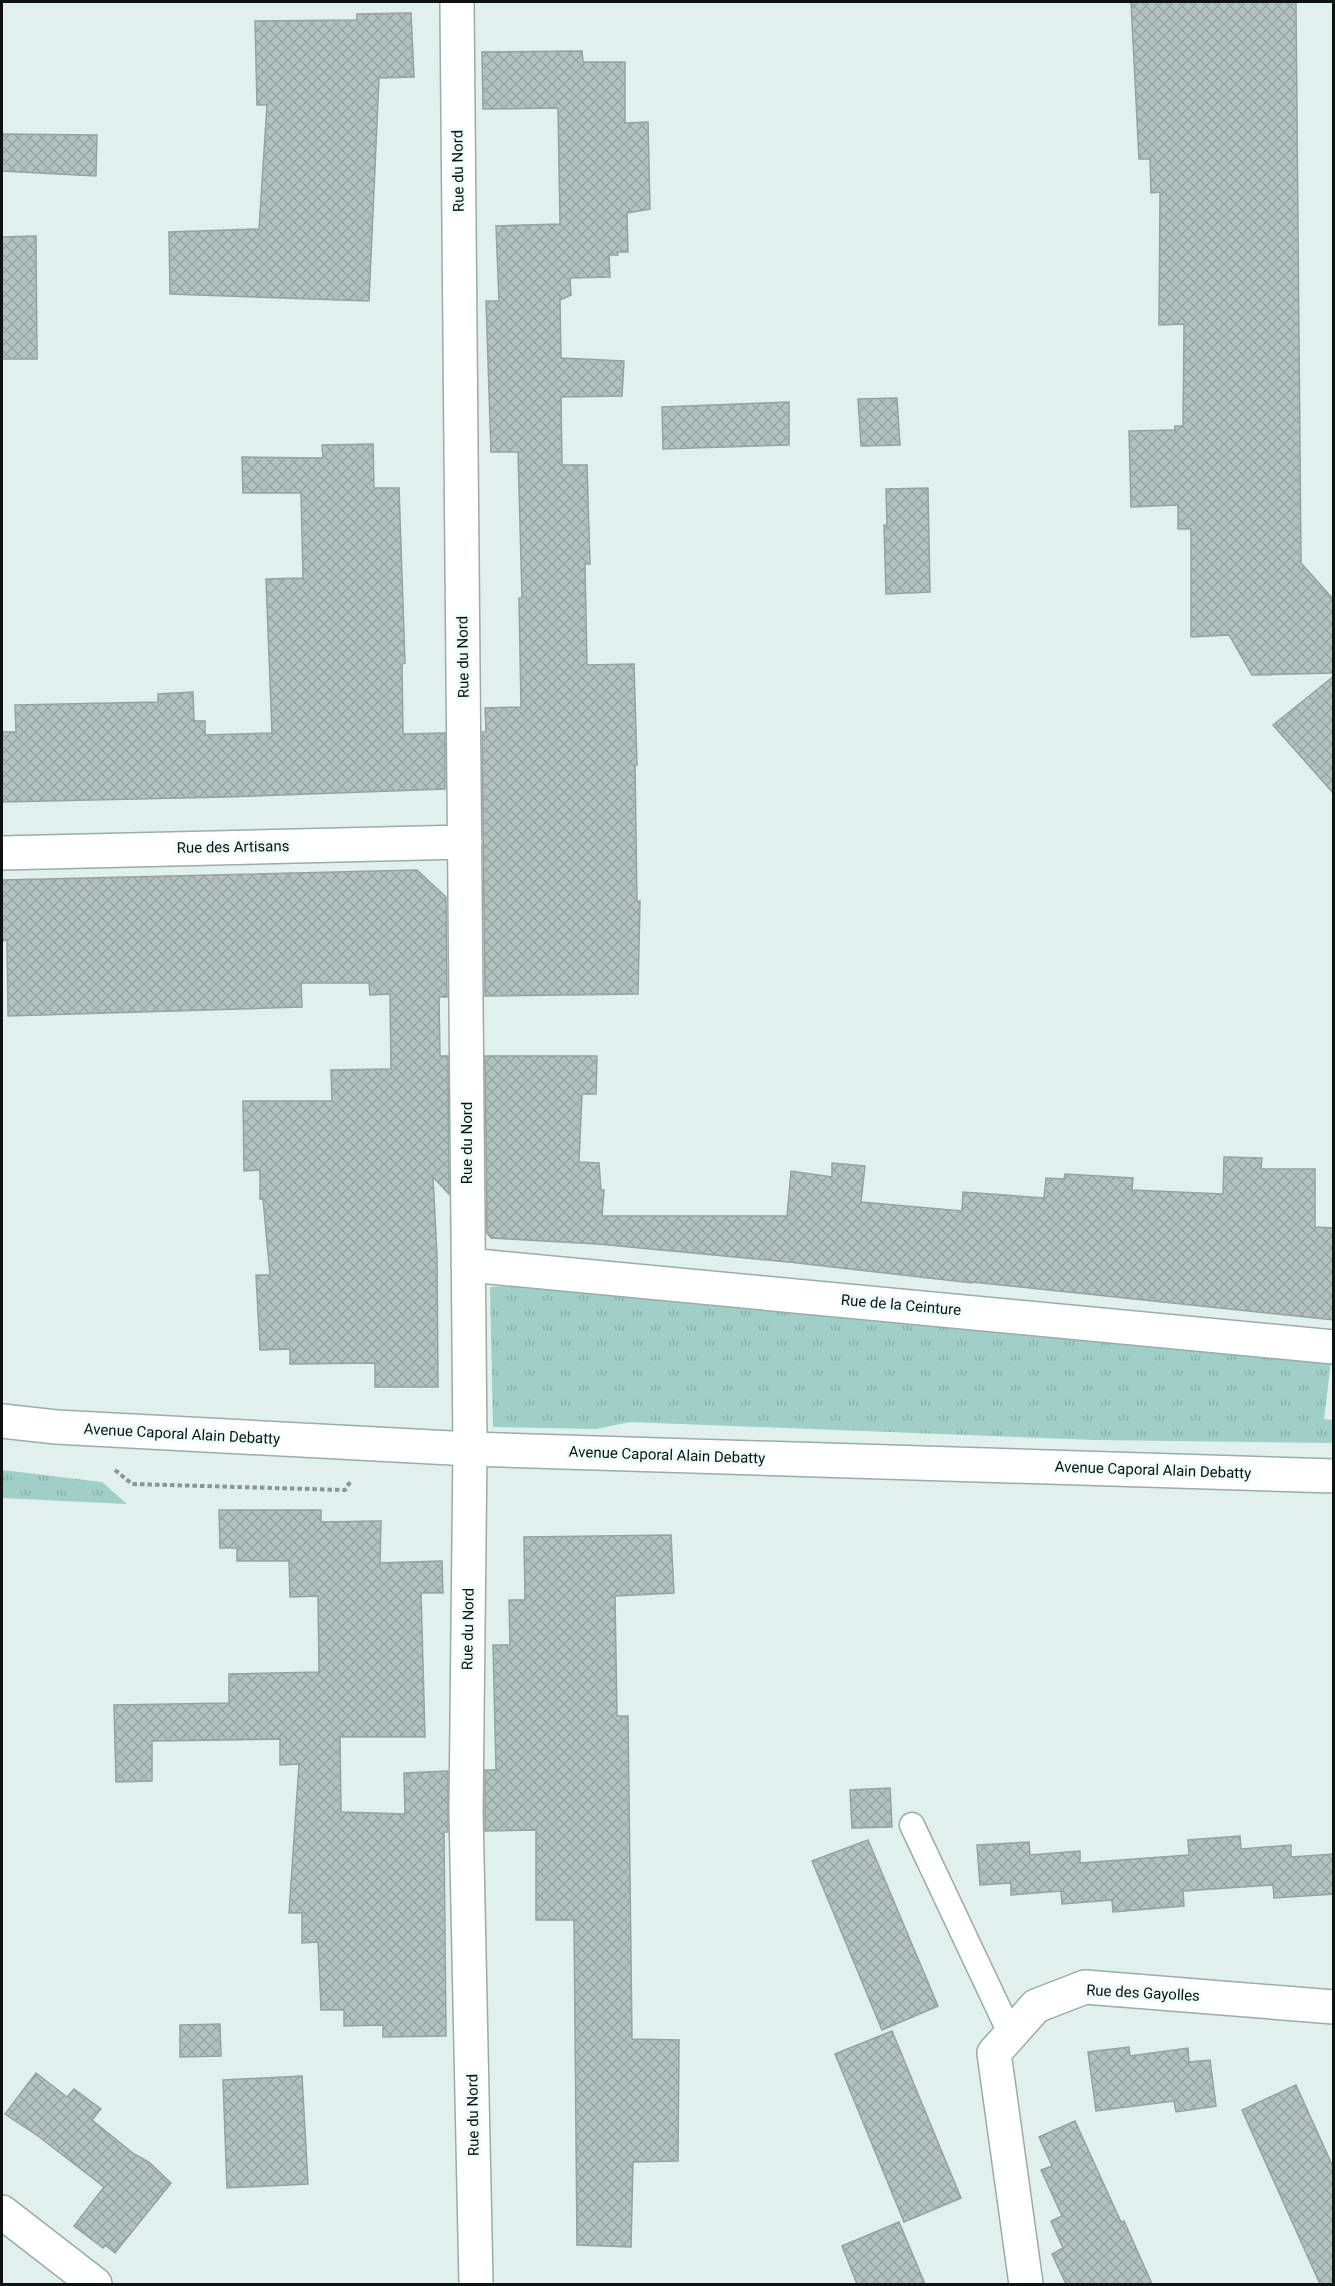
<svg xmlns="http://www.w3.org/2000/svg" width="1335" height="2286" font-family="Roboto,sans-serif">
  <defs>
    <pattern id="grass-tufts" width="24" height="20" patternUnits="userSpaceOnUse" patternTransform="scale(1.5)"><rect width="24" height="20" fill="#9fcfc7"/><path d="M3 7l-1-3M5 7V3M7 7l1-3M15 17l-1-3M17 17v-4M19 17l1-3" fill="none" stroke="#88b1aa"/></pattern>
    <pattern id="building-cross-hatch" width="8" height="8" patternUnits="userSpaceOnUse" patternTransform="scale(1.5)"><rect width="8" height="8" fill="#b1c2bf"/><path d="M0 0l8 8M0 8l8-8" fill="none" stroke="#97a6a3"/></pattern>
  </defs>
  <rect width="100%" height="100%" fill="#dff0ed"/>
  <path fill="url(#grass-tufts)" d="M527,1285L1332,1353L1324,1419L1333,1420V1443L1095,1440L630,1422L596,1429L493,1427L490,1287Z
    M2,1470L102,1482L127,1504L2,1498Z"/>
  <path fill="url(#building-cross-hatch)" stroke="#93a3a0" stroke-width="1.5" d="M1131,2H1296L1301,563L1334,600V673L1252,675L1229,635L1191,637V529H1178V505L1131,507L1129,431L1175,430V426H1183L1184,324L1159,325L1160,192L1151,193L1150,159H1139Z
    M411,13L414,77L379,78L369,301L170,294L169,232L259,229L267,105H257L255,21L357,20V14Z
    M582,51L583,62H625V123L648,122L650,209L627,213L628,252H617L618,255H609L610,277L570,278L571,295L560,300L561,358L624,361L622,396L561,397L562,465H587L590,564H585L587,665L634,664L637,765H635L637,901H640L638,994L485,996L482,732H486L485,708L521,707L519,598H522L518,452H491L486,301H499L496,226L560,224L558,108L483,109L482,52Z
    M2,134L97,135L96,176L2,171Z
    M36,236L37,359H2V237Z
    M897,398L900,445L861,446L858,399Z
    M789,402V445L663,449L662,407Z
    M373,444L374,488H399L405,663L402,664L403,734L445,733V789L226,797L2,802V732H16L15,705L158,702V694L193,692L194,721H205V735L272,733L266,579L303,578L301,493H243L242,457L323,458L322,445Z
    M928,488L930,592L886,594L884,525H887L886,489Z
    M1334,676V794L1273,725Z
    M417,870L446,897L447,997H439L440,1056H448L449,1194L433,1177L437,1256L438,1387H375V1363L290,1364V1349L260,1350L256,1275H270L263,1199H260V1170L244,1171L243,1101H332L331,1070L391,1069L390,994L370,995L369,983H301L302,1007L8,1016L7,940L2,941V880Z
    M485,1056H597L596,1094H582L579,1162L599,1163L601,1190H604L602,1216H787L791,1171L832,1177V1163L865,1166L861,1202L962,1211L963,1192L1044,1198L1046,1178L1064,1179L1065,1174L1133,1178L1132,1190L1223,1194L1224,1157L1262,1158L1261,1169H1315V1227L1334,1228V1320L972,1282V1283L789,1262L598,1244L491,1238L487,1233Z
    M219,1510H321V1522L381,1521L380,1563L442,1561L443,1593H421L425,1737H340L341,1812L405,1814L404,1773L448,1771V1832H444L446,2036L383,2037V2025L344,2026V2010H321L318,1942L302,1943V1913H289L299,1764L280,1765V1739L152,1741V1781L116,1782L114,1705L229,1703V1674L319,1672L318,1596L290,1597L289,1561H237V1548H220Z
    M671,1535L674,1593L615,1596L617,1716H628L632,2039L679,2040L678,2161L633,2162L631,2247L577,2245L574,1920H536V1830L485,1831V1770H496L493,1645H510L509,1600H525L524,1537Z
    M890,1788L892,1827L852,1828L850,1790Z
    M1240,1836L1241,1849L1291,1845V1857L1334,1854V1894L1274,1898L1273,1885L1183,1891L1184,1906L1113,1912L1112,1900L1062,1904L1061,1891L1011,1895V1883L980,1885L977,1845L1029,1842L1030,1855L1080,1851V1863L1189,1855L1188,1840Z
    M868,1840L938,2006L882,2030L812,1861Z
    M220,2024L221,2056L180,2057V2025Z
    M892,2031L961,2198L904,2222L835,2054Z
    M1129,2047L1130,2056L1188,2048L1189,2062L1210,2060L1216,2106L1176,2112L1174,2101L1096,2111L1088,2052Z
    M36,2073L67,2097L74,2089L101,2109L92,2120L134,2154L149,2162L171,2183L115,2253L105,2245L103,2248L74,2226L104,2187L38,2136L5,2114Z
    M302,2076L308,2184L227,2188L223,2080Z
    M1296,2085L1334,2169V2284H1320L1242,2110Z
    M1075,2121L1121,2222L1124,2221L1152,2284H1066L1052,2254L1063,2248L1051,2221L1062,2216L1041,2170L1052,2166L1039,2137Z
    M899,2222L925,2284H857L842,2246Z"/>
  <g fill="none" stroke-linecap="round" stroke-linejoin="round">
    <defs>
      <path id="service" d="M912,1825L1011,2035"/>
      <path id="minor" d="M457,2L470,1449L466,1812L476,2284
        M2,853L465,842
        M468,1265L1334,1347
        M2,2212L95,2284
        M1026,2284L994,2053L1036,2006L1085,1987L1334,2007"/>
      <path id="secondary" d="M2,1421L56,1427L470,1449L1334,1476"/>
    </defs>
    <use href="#service" stroke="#9baba9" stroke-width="27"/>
    <use href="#minor" stroke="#9baba9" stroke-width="36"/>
    <use href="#secondary" stroke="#9baba9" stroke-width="36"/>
    <path stroke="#8a9694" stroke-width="4" stroke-dasharray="4.5 3" stroke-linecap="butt" d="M115,1470L132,1484L345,1490L350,1482"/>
    <use href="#service" stroke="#fff" stroke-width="24"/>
    <use href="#minor" stroke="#fff" stroke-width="33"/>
    <use href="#secondary" stroke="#fff" stroke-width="33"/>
  </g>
  <g text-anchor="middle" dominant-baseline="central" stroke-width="5" stroke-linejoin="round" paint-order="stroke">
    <g font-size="15" fill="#0e1312" stroke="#ecfdfa">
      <text transform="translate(458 171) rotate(-91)">Rue du Nord</text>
      <text transform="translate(463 657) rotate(-91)">Rue du Nord</text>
      <text transform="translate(233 847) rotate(-1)">Rue des Artisans</text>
      <text transform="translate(467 1143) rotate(-90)">Rue du Nord</text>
      <text transform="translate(901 1305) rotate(5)">Rue de la Ceinture</text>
      <text transform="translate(182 1434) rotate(3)">Avenue Caporal Alain Debatty</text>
      <text transform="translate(667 1455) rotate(2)">Avenue Caporal Alain Debatty</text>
      <text transform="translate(1153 1470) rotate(2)">Avenue Caporal Alain Debatty</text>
      <text transform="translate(468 1629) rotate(-89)">Rue du Nord</text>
      <text transform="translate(1143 1993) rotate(3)">Rue des Gayolles</text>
      <text transform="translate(473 2115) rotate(-91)">Rue du Nord</text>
    </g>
  </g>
  <rect width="1335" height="2286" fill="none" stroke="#0e1312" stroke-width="6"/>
</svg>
